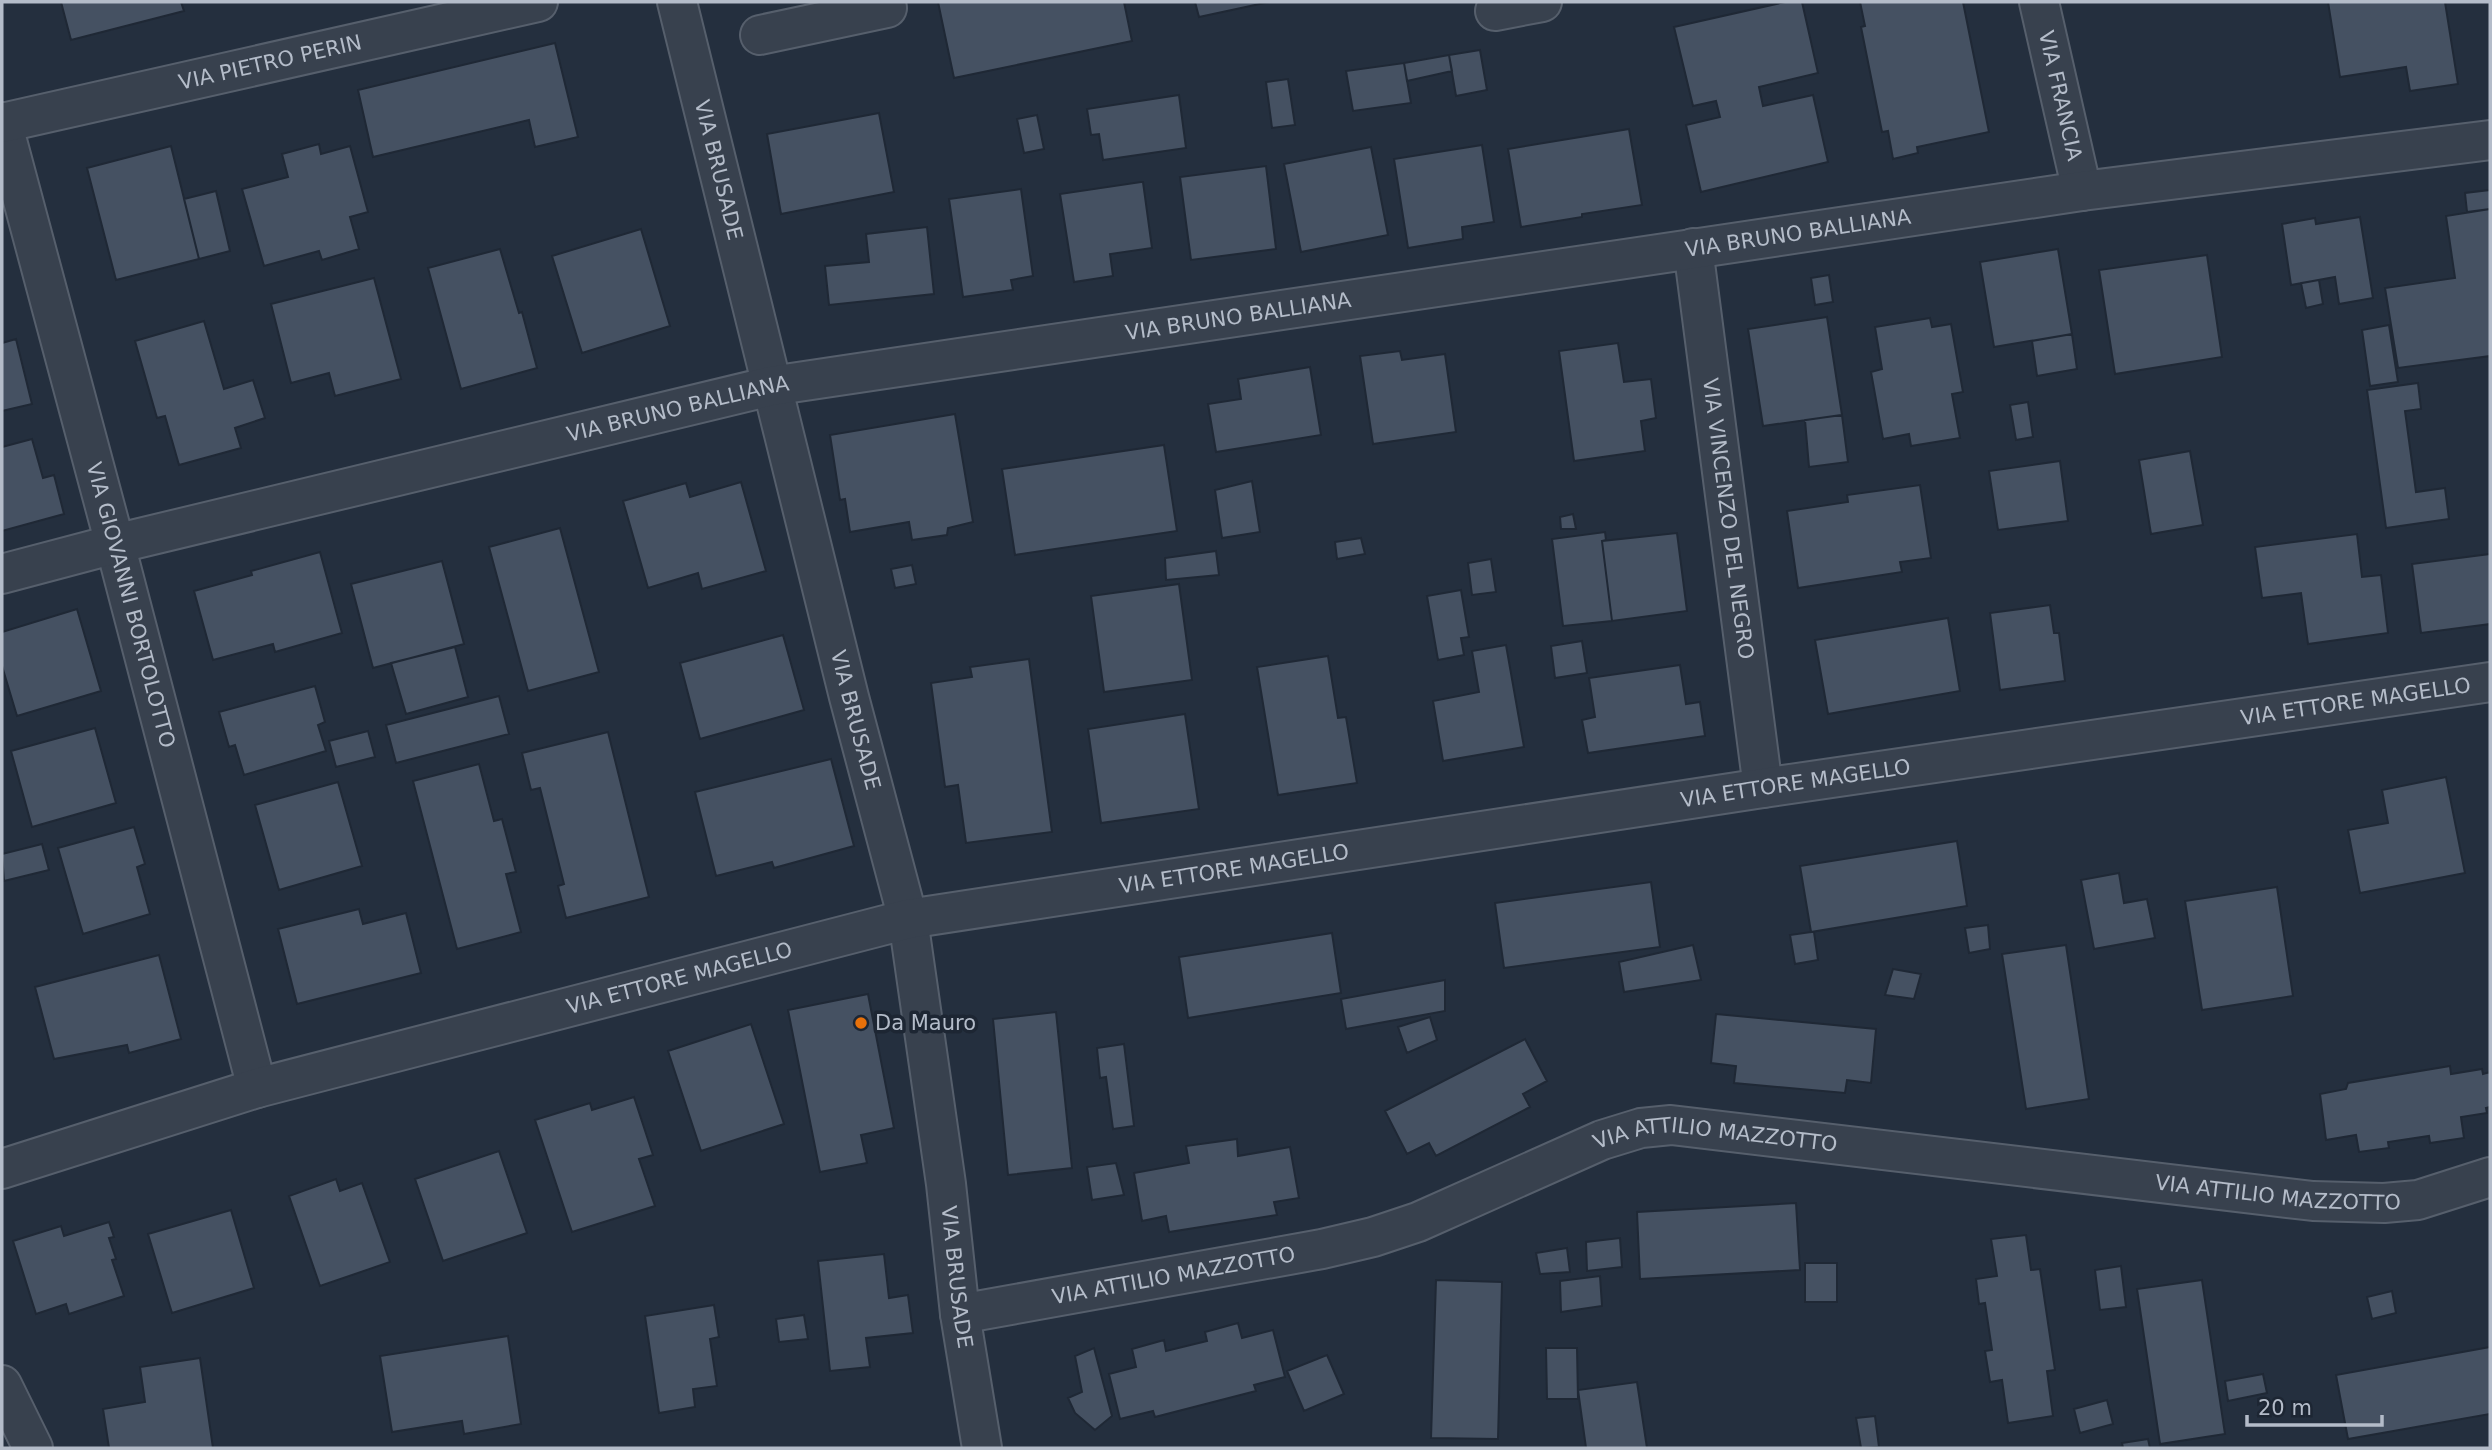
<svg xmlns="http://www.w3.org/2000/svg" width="2492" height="1450" font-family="'DejaVu Sans',sans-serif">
  <rect width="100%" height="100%" fill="#242f3e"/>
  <path fill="#455162" stroke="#1f2835" stroke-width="2" d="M61,2H181L184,11L71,40Z
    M938,2H1124L1132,41L954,78Z
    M1195,2H1269L1199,17Z
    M1785,2H1802L1818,73L1759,87L1763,106L1813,95L1828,162L1701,192L1686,125L1720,117L1716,101L1693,106L1674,27Z
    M1860,2H1963L1989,132L1917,147L1918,153L1893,159L1888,131L1882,132L1861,27L1865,26Z
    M2328,2H2445L2458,84L2410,91L2406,67L2340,77Z
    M555,43L578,137L535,147L529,120L373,157L358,90Z
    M1480,50L1487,90L1456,96L1449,55Z
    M1449,55L1452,71L1407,81L1404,63Z
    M1404,63L1411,103L1353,111L1346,71Z
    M1288,79L1295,125L1272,128L1266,82Z
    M1179,95L1186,148L1103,160L1099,134L1091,135L1087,109Z
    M879,113L894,192L781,214L767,134Z
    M1037,115L1044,149L1024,153L1017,119Z
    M1629,129L1642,205L1582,214V217L1521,227L1508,149Z
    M319,144L321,154L350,146L368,212L350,217L359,249L322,260L319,251L264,266L242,189L288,177L282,154Z
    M1482,145L1494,222L1462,227L1463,239L1408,248L1394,159Z
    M171,146L199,259L116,280L87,168Z
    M1371,147L1388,235L1301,252L1284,164Z
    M1266,166L1276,249L1191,260L1180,177Z
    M1141,182H1143L1152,248L1110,254L1113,276L1074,282L1060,194Z
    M1021,189L1033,276L1011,280L1013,290L963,297L949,199Z
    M2490,190V209L2467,212L2465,193Z
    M216,191L230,251L199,259L184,199Z
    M2490,209V356L2398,368L2385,288L2455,278L2446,216Z
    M2360,217L2373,298L2339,304L2335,277L2291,285L2282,224L2315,218L2316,224Z
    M927,227L934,294L829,305L825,266L869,262L866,234Z
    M641,229L670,326L582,353L552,256Z
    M500,249L519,313L522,312L537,368L461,389L428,268Z
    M2058,249L2072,334L1994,347L1980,262Z
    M2207,255L2222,357L2115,374L2099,270Z
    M1829,275L1833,302L1815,305L1811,278Z
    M374,278L401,379L335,396L329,373L291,383L271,304Z
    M2319,280L2323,304L2306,308L2301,283Z
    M1827,317L1842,415L1763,426L1748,329Z
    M1930,318L1932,327L1951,324L1963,392L1952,394L1960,438L1911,446L1909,434L1883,439L1871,372L1882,369L1875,327Z
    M204,321L224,389L253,380L265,418L235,428L241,448L179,465L165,416L157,418L135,341Z
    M2389,325L2398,382L2370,386L2362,330Z
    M2072,334L2077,369L2037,376L2032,341Z
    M16,339L32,404L2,411V343Z
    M1618,343L1624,382L1651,379L1656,418L1641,421L1645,451L1574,461L1559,351Z
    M1400,351L1402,360L1445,354L1456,432L1373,444L1360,356Z
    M1310,367L1321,435L1216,452L1208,404L1241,399L1238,379Z
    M2418,383L2421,409L2405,411L2416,492L2445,488L2449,519L2386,528L2367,390Z
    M2028,402L2033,437L2016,440L2010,405Z
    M955,414L973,522L948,528L947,535L912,540L909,522L850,532L845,499L840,500L830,435Z
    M1842,415L1848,462L1809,467L1805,420Z
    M32,439L43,478L54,475L64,514L2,531V447Z
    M1164,445L1177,531L1015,555L1002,469Z
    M2190,451L2203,525L2151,534L2139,460Z
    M2060,461L2068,521L1998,530L1989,471Z
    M1252,481L1260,532L1222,538L1215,490Z
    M741,482L766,571L702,589L698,573L648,588L623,501L686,483L690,497Z
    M1920,485L1931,558L1900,562L1902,572L1798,588L1787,511L1848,502L1847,495Z
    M1573,514L1576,529H1561L1560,517Z
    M560,528L599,672L528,691L489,547Z
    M1605,532L1606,540L1602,541L1612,621L1563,626L1552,539Z
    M1677,533L1687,611L1612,621L1602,541Z
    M2357,534L2362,577L2381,575L2388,633L2308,644L2301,593L2262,598L2255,547Z
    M1361,538L1365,554L1337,559L1335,542Z
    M1216,551L1219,575L1166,580L1165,558Z
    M320,552L342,633L275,652L273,644L213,660L194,591L252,575L251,571Z
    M2490,554V624L2421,633L2412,564Z
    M1491,559L1496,592L1472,595L1468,563Z
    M442,561L464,644L373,668L351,584Z
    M912,565L916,584L895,588L891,569Z
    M1179,584L1192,680L1104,692L1091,596Z
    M1461,590L1469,637L1461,638L1464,655L1438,660L1427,596Z
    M2050,605L2054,633H2059L2065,681L2000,690L1990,613Z
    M77,609L101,691L17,716L2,666V632Z
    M1948,618L1960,691L1828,714L1815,640Z
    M783,635L804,710L700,739L680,663Z
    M1582,641L1587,673L1555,678L1551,646Z
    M1506,645L1524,747L1443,761L1433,701L1479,692L1472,651Z
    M455,647L468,697L406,714L391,663Z
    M1328,656L1338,718L1346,717L1357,783L1278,795L1257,667Z
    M1029,659L1052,832L966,843L958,785L945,787L931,683L972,677L970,667Z
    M1680,665L1686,704L1700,702L1705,736L1588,753L1582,720L1595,717L1589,678Z
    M315,686L325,722L318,725L326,751L244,775L235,745L229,747L219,712Z
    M499,696L509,734L396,763L386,725Z
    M1185,714L1199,809L1101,823L1088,729Z
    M95,728L116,803L32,827L11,751Z
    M368,731L375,757L336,767L329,741Z
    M608,732L649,897L566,918L558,886L564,884L540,788L531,790L522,753Z
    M831,759L854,846L774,868L772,862L716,876L695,792Z
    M479,764L494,821L502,819L516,872L506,874L521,932L457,949L413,781Z
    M2446,777L2465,873L2360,893L2348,830L2388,823L2382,790Z
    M338,782L362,866L279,890L255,805Z
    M134,827L145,864L137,867L150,914L83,934L58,848Z
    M1957,841L1967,906L1811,932L1800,866Z
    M42,844L49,870L4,881L2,854Z
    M2119,873L2124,903L2147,899L2155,938L2094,949L2081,880Z
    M1651,882L1660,947L1504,968L1495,903Z
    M2277,887L2293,996L2202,1010L2185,901Z
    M359,909L363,924L406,913L421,973L297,1004L278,929Z
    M1988,925L1990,949L1969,953L1965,928Z
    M1811,932H1814L1818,960L1795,964L1790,935Z
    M1332,933L1341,993L1188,1018L1179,957Z
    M1693,945L1701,980L1624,992L1619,962Z
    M2066,945L2089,1099L2026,1109L2002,954Z
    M159,955L181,1039L129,1053L127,1045L54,1059L35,987Z
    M1893,969L1921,974L1914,999L1885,995Z
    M1445,980V1011L1346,1029L1341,999Z
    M868,994L894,1128L861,1135L867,1163L820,1172L788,1010Z
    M1056,1012L1072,1168L1008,1175L993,1019Z
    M1716,1014L1876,1029L1871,1083L1847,1080L1845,1093L1734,1083L1736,1066L1711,1063Z
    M1430,1017L1437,1040L1407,1053L1398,1027Z
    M751,1024L784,1124L701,1151L668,1051Z
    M1525,1039L1547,1081L1523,1094L1530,1107L1436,1156L1429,1143L1407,1154L1385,1111Z
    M1124,1044L1134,1126L1113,1129L1106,1077L1100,1078L1097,1048Z
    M2450,1066L2451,1074L2482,1069L2483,1074L2490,1072V1107L2486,1108L2487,1113L2461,1117L2464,1138L2430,1143L2429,1136L2388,1142L2389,1148L2359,1152L2356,1135L2326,1140L2320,1094L2346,1089L2348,1083Z
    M634,1097L653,1155L639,1159L655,1206L572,1232L535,1120L590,1103L592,1110Z
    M1237,1139L1238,1156L1290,1147L1299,1198L1274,1202L1277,1215L1169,1232L1166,1216L1142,1221L1134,1173L1189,1163L1186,1146Z
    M499,1151L527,1233L443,1261L415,1179Z
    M1116,1163L1124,1195L1092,1200L1087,1167Z
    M336,1179L340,1191L362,1183L390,1262L320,1286L289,1196Z
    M1796,1203L1800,1270L1640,1279L1637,1212Z
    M231,1210L254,1288L172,1313L148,1234Z
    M109,1222L114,1237L109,1238L116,1259L112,1260L124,1296L69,1314L66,1304L36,1314L13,1241L61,1226L64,1236Z
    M2026,1235L2031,1270L2040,1269L2055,1370L2047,1371L2053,1416L2008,1423L2002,1380L1990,1382L1985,1351L1992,1350L1985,1303L1979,1304L1976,1279L1997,1276L1991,1239Z
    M1620,1238L1622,1267L1587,1271L1586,1242Z
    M1567,1248L1570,1272L1540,1274L1536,1253Z
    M884,1254L889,1298L908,1295L913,1333L866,1338L870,1367L830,1371L818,1261Z
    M1805,1263H1837V1302H1805Z
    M2121,1266L2126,1307L2100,1310L2095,1270Z
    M1600,1276L1602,1306L1561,1312L1560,1281Z
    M1436,1280L1502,1282L1498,1439L1431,1438Z
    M2202,1280L2225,1434L2160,1444L2137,1289Z
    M2392,1291L2396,1313L2372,1319L2367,1297Z
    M714,1305L719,1337L710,1339L717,1386L693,1389L695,1407L659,1413L645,1316Z
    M804,1315L808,1339L779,1342L776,1319Z
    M1238,1323L1242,1338L1273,1330L1285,1377L1254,1385L1256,1391L1155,1417L1153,1411L1120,1419L1109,1374L1136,1367L1132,1349L1164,1340L1166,1351L1207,1341L1205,1332Z
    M508,1336L521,1424L464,1434L462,1421L392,1432L380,1356Z
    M2490,1347V1414L2348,1439L2336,1375Z
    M1094,1348L1112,1416L1095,1430L1075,1413L1068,1398L1082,1392L1075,1356Z
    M1546,1348H1577L1578,1399H1547Z
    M1327,1355L1344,1394L1304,1411L1287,1371Z
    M200,1358L213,1448H109L103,1409L145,1402L140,1367Z
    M2263,1374L2267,1393L2228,1401L2225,1381Z
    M1637,1382L1647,1448H1586L1578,1390Z
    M2107,1400L2113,1424L2080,1433L2074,1409Z
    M1875,1416L1879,1447L1861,1448L1856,1418Z
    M2148,1439L2150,1448H2123L2122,1443Z"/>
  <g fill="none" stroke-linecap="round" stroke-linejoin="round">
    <defs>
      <g id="minor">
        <path id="s1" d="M677,2L849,697L908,919L946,1184L960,1314L982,1448"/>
        <path id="s2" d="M2039,2L2082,191"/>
        <path d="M1495,11L1542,2"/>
        <path d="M760,35L887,8L885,2"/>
        <path id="s3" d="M2,122L115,544L257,1088"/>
        <path id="s4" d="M2,123L538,2"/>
        <path id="s5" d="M1693,248L1763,788"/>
        <path id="s6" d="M2,574L115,544L771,386L2082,191L2490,140"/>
        <path id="s7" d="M2,1169L257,1088L908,919L1763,788L2490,682"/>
        <path id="s8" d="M960,1314L1322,1249L1373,1237L1418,1222L1602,1140L1641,1128L1671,1125L2313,1201L2384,1203L2418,1200L2490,1177"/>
        <path d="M2,1385L33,1448"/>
      </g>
    </defs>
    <use href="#minor" stroke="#565f6c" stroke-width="42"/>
    <use href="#minor" stroke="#38414e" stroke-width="38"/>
  </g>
  <circle fill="#e8710a" stroke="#1d2633" stroke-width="2.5" cx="861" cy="1023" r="7"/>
  <g text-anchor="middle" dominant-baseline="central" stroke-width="7" stroke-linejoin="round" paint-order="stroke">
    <g font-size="21" fill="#b4bcc9" stroke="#1d2633">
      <text stroke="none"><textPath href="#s4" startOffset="275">VIA PIETRO PERIN</textPath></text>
      <text stroke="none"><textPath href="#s2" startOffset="96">VIA FRANCIA</textPath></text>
      <text stroke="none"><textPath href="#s1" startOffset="173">VIA BRUSADE</textPath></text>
      <text stroke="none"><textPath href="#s6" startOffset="1830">VIA BRUNO BALLIANA</textPath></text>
      <text stroke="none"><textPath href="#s6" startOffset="1264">VIA BRUNO BALLIANA</textPath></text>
      <text stroke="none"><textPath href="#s6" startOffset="696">VIA BRUNO BALLIANA</textPath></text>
      <text stroke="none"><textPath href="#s5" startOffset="273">VIA VINCENZO DEL NEGRO</textPath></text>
      <text stroke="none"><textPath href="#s3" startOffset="500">VIA GIOVANNI BORTOLOTTO</textPath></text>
      <text stroke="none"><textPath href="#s7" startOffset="2404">VIA ETTORE MAGELLO</textPath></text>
      <text stroke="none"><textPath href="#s1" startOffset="740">VIA BRUSADE</textPath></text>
      <text stroke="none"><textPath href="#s7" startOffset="1838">VIA ETTORE MAGELLO</textPath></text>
      <text stroke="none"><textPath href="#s7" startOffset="1270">VIA ETTORE MAGELLO</textPath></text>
      <text stroke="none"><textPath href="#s7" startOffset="704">VIA ETTORE MAGELLO</textPath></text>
      <text stroke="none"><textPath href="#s8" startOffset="784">VIA ATTILIO MAZZOTTO</textPath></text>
      <text stroke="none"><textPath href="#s8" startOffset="1351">VIA ATTILIO MAZZOTTO</textPath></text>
      <text stroke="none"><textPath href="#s8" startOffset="217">VIA ATTILIO MAZZOTTO</textPath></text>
      <text stroke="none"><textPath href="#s1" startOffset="1307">VIA BRUSADE</textPath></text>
    </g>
    <g font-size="21" fill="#b4bcc9" stroke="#1d2633" text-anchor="start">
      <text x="875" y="1023">Da Mauro</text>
    </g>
  </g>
  <rect width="2492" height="1450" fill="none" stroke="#b4bcc9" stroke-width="7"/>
  <path d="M2247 1415v10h135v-10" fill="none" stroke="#b4bcc9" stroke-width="3.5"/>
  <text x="2258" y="1415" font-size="21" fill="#b4bcc9" stroke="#1d2633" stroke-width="5" paint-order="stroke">20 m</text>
</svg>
